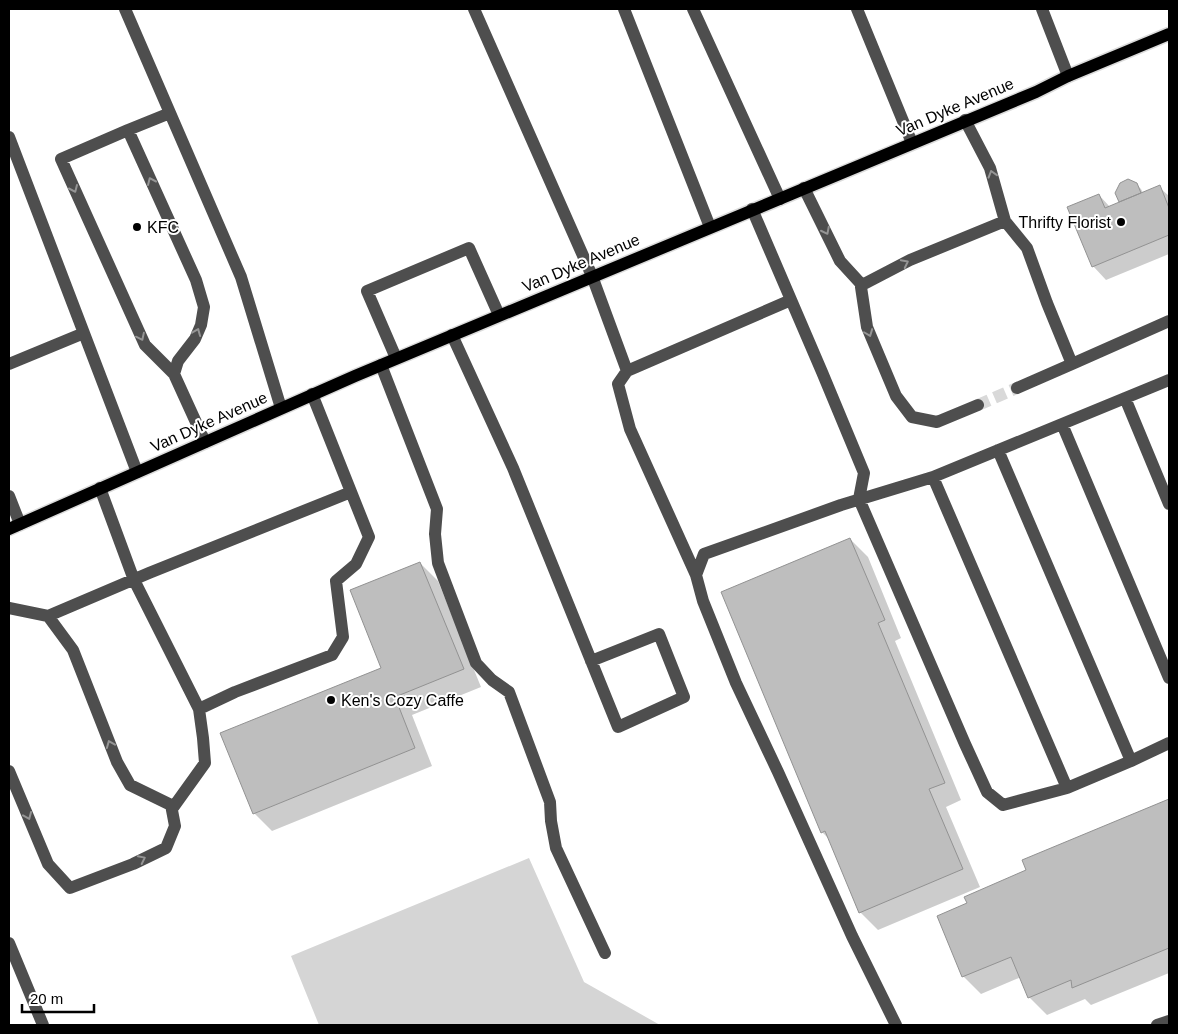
<svg xmlns="http://www.w3.org/2000/svg" width="1178" height="1034" font-family="Arial,sans-serif">
  <rect width="100%" height="100%" fill="#fff"/>
  <path fill="#d5d5d5" d="M529,858L584,982L660,1025H319L291,956Z"/>
  <path fill="#0003" d="M1136,184L1141,189L1143,193L1159,187L1169,196V254L1106,280L1093,266L1099,195L1110,207L1121,202L1120,201Z
    M850,539L868,557L901,638L895,641L961,800L946,807L980,887L878,930L860,912L830,840L822,832Z
    M420,563L438,581L481,687L412,715L432,766L272,831L254,813L383,668Z
    M1169,800V973L1091,1005L1085,999L1047,1015L1029,997L1021,977L981,994L963,976L969,904L1028,871L1024,861Z"/>
  <path fill="#bebebe" stroke="#929292" d="M1128,179L1137,183L1141,193L1119,202L1115,193L1120,183Z
    M1160,185L1169,208V235L1092,267L1067,207L1099,194L1105,208Z
    M850,538L885,620L878,623L945,783L929,789L963,869L859,913L825,831L821,833L721,592Z
    M420,562L464,669L395,697L415,748L253,814L220,733L381,668L350,590Z
    M1169,799V948L1072,988L1071,980L1028,998L1011,957L962,977L937,916L967,903L964,897L1026,870L1022,860Z"/>
  <g fill="none" stroke-linecap="round" stroke-linejoin="round">
    <path stroke="#d9d9d9" stroke-width="12" stroke-dasharray="12 6" stroke-linecap="butt" d="M978,405L1017,388"/>
    <defs>
      <path id="major" d="M9,529L355,376L1036,92L1068,76L1169,34"/>
    </defs>
    <use href="#major" stroke="#dbdbdb" stroke-width="15"/>
    <path stroke="#4e4e4e" stroke-width="12" d="M125,9L241,277L281,408
      M474,9L592,276L627,371L791,300
      M624,9L710,227
      M693,9L780,199
      M857,9L912,143
      M1042,9L1068,76
      M965,120L990,168L1005,221L1027,248L1047,303L1072,364L1169,321
      M128,130L170,113
      M9,137L137,472
      M804,188L840,261L862,285L861,287L867,327L896,396L912,417L937,422L978,405
      M752,209L822,372L864,473L859,499L965,744L987,792L1003,805L1067,788
      M862,285L910,260L1005,221
      M452,335L513,468L618,727L684,697L659,634L591,661
      M396,358L367,291L469,248L499,315
      M9,364L84,333
      M381,365L437,509L435,534L438,563L476,663L492,680L509,692L550,802L551,821L556,848L605,953
      M627,371L618,384L630,429L696,575
      M174,374L178,361L195,339L201,325L204,307L196,280L128,130L61,159L145,345L174,374L205,442
      M1017,388L1072,364
      M1125,398L1169,504
      M1062,424L1169,678
      M998,450L1131,761L1067,788L933,477L1169,380
      M100,488L134,580L199,709
      M9,496L20,524
      M9,608L48,616L73,650L117,762L130,785L171,805L175,826L166,848L133,864L70,888L48,864L9,771
      M48,616L149,573L351,492
      M1131,761L1169,743
      M172,809L205,763L203,738L199,709L235,692L332,655L343,637L336,581L356,564L369,537L312,394
      M9,943L43,1025
      M896,1025L852,936L778,772L736,683L703,601L696,575L704,554L841,505L933,477
      M1157,1025L1169,1021"/>
    <use href="#major" stroke="#000" stroke-width="12"/>
  </g>
  <defs><path id="oneway-chevron" d="M-2-3.5L2.5 0L-2 3.5" fill="none" stroke-width="1.6" stroke-linecap="round" stroke-linejoin="round" transform="scale(1.25)"/></defs>
  <g stroke="#959595">
    <use href="#oneway-chevron" transform="translate(992 174) rotate(-107)"/>
    <use href="#oneway-chevron" transform="translate(151 181) rotate(-114)"/>
    <use href="#oneway-chevron" transform="translate(74 189) rotate(66)"/>
    <use href="#oneway-chevron" transform="translate(826 231) rotate(63)"/>
    <use href="#oneway-chevron" transform="translate(905 263) rotate(-27)"/>
    <use href="#oneway-chevron" transform="translate(197 332) rotate(-68)"/>
    <use href="#oneway-chevron" transform="translate(869 333) rotate(69)"/>
    <use href="#oneway-chevron" transform="translate(141 337) rotate(64)"/>
    <use href="#oneway-chevron" transform="translate(110 744) rotate(-112)"/>
    <use href="#oneway-chevron" transform="translate(28 816) rotate(67)"/>
    <use href="#oneway-chevron" transform="translate(142 859) rotate(-26)"/>
  </g>
  <g fill="#000" stroke="#fff" stroke-width="2">
    <circle cx="1121" cy="222" r="5"/>
    <circle cx="137" cy="227" r="5"/>
    <circle cx="331" cy="700" r="5"/>
  </g>
  <g text-anchor="middle" dominant-baseline="central" stroke-width="4" stroke-linejoin="round" paint-order="stroke">
    <g font-size="16" fill="#000" stroke="#fff">
      <text transform="translate(955 107) rotate(-23)">Van Dyke Avenue</text>
      <text transform="translate(581 263) rotate(-23)">Van Dyke Avenue</text>
      <text transform="translate(209 422) rotate(-24)">Van Dyke Avenue</text>
    </g>
    <g font-size="16" fill="#000" stroke="#fff" text-anchor="start">
      <text x="1111" y="222" text-anchor="end">Thrifty Florist</text>
      <text x="147" y="227">KFC</text>
      <text x="341" y="700">Ken's Cozy Caffe</text>
    </g>
  </g>
  <rect width="1178" height="1034" fill="none" stroke="#000000" stroke-width="20"/>
  <path d="M22 1004v8h72v-8" fill="none" stroke="#000000" stroke-width="2.5"/>
  <text x="30" y="1004" font-size="15" fill="#000000" stroke="#ffffff" stroke-width="4" paint-order="stroke">20 m</text>
</svg>
